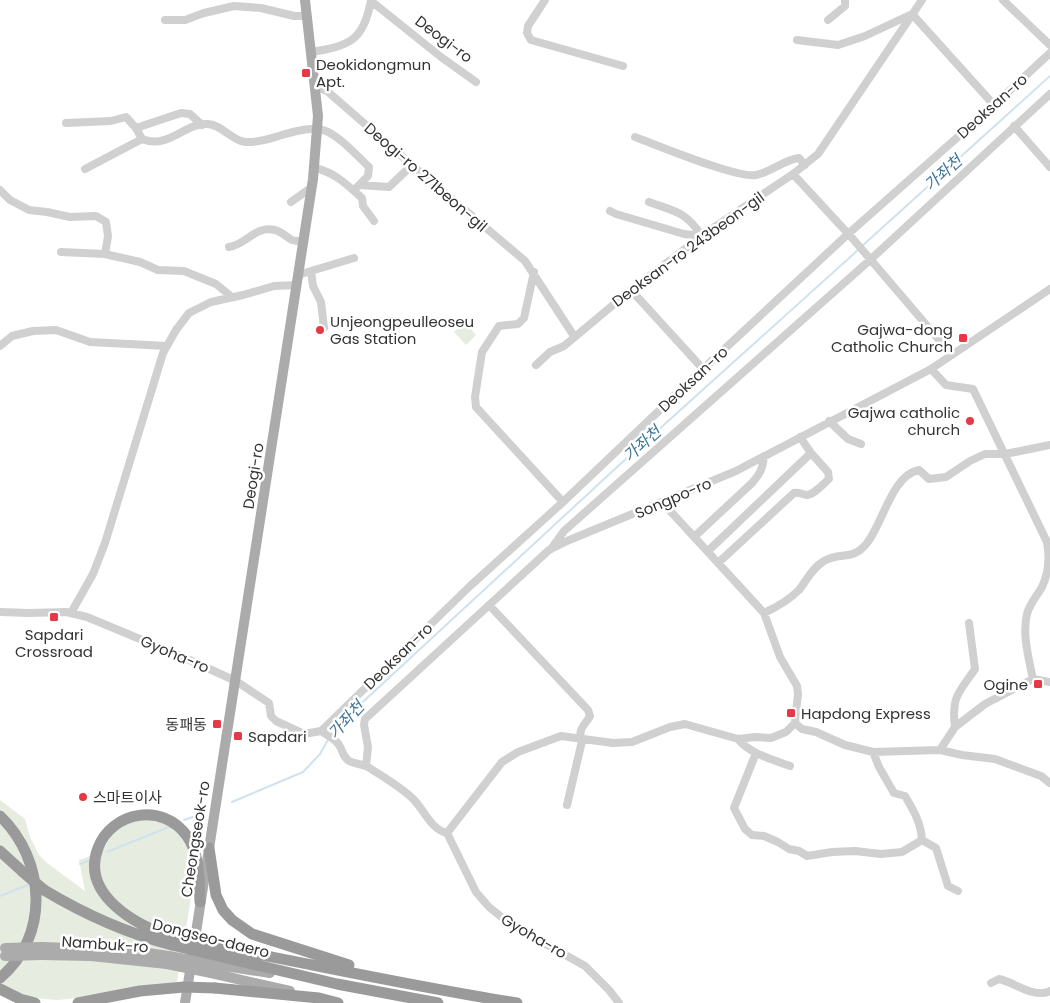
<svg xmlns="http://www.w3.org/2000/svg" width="1050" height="1003" font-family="Poppins,'Noto Sans KR',sans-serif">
  <rect width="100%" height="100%" fill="#fff"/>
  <path fill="#e6ecdf" d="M465,322L476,335L466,345L454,332Z
    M0,800L25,819L30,837L39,855L47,863L85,891L79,860L102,852L112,835L121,826L142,818L165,822L183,837L194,862V880L177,982L79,998L56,1000L35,998L16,992H0Z"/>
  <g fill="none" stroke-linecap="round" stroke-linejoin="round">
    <path stroke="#cfe2ee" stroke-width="2" d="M861,247L1050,76
      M332,734L339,724L616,468L858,250
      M232,802L303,772L320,754L329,738
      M184,820L202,814
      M107,852L169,827
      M80,864L88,861
      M0,896L30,884"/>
    <path stroke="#d0d0d0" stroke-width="8" d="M545,0L528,26L527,33L531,40L623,66
      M1003,0L1050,45
      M371,1L441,57L476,82
      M165,20H185L204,13L234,6L261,8L294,16H307
      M828,20L845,6V0
      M797,40L838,45L865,36L912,14L994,105
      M311,52C349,46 364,41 371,0
      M315,86L327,91L412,165L525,261L574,336
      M66,123L111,121L126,117L136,128
      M1014,126L1050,167
      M635,137C657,145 738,179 756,175C772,172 783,160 799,158L805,165
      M142,139L136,128L181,113L190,114L202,125
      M314,168C335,172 347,185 362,198L363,206L374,221
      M85,169L142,139C169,150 185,122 208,124C222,125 231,140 245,142C257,143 269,139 279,136C289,133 307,128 317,129C334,129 356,155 369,167L368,176L359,185
      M793,174L853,239L952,355
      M357,187L359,185L389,187L412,165
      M0,190L10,200L29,210L47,212L70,217L96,216L106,222L108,236L105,254
      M291,202L312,187
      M649,202C676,212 685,211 702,236
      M610,211L616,214L684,234L702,236
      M229,247C246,245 255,225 275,230C281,231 286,237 292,240C295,241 300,241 303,242
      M61,252L105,254L140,262L158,270L184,271L216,284L232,297
      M311,271L354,258
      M534,272L524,318L518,324L499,326L482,352L475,397L476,407L563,502
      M298,275L311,271L313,286L321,302L324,328
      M631,290L703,369
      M0,346L12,336L33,331L56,330L90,342L167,346
      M536,365L550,352L564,346L631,290L710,230L793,174L818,154L922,0
      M931,369L946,385L973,389L1047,542C1050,558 1049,572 1042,587C1037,596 1030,603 1027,614C1022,634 1029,660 1033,679
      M829,421L848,439L861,444
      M662,502L764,613L780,657L797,686L798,694L795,723
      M694,537L752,483C760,474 763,468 764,456
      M551,549L564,531L870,260L1050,94
      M708,551L811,453
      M718,563L794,493C799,492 801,494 806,495C814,495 823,484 829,479L828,472L811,453L800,437
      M489,605L588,710L590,716C585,725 577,729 582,741L567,805
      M0,612L29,613L66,612L87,617L176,654L236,681L269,703L271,716L276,721L304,734L321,731C326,735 336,739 339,745C343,751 342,756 349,761C355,764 362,764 368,767C383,777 403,788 415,801C426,813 431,829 447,833L476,892L489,907L510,924L585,966L609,990L619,1003
      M71,613L93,574L105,543L163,353L176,330L189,313L211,302L243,295L274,286L296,285
      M764,613C777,607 789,600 799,590C807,580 812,568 824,561C841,551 852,562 867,543C883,523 892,475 919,470L929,479L946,477L970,461L985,454H1005L1050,445
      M795,723L802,729L816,732L845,745L873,752L940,750L962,755L995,759L1041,776L1050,783
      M955,727C951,696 959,693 975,669L969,623
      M321,731L469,587L563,502L703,369L848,234L994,105L1050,53
      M738,739C750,754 772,759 790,766
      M940,750L955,727L985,704L1033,679L1050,682
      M873,752L879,767L894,793L905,796C914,811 921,823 922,840L936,848L948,886L958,891
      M756,753L734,808L745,829L752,835L764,836L778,842L789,849L799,851L807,856L832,852L855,851L881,854L902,852L922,840
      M366,766L368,747L364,725L365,719L549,550L567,541L736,471L931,369L1050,289
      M447,833L502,762L518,752L561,736L613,743L632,742L670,727L685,724L738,739L755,737L771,738L786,732L795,723
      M991,983L999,979C1014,982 1034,999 1050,991"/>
    <path stroke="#ababab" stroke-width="10" d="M42,947L126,950L169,956
      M42,955L91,956L167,964
      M212,964L270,973
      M211,973L290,991
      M185,1003L313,179L318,116L305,0"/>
    <path stroke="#9a9a9a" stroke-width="11" d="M0,816C46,860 50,936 0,978
      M209,848L216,895L223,910L232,920L252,934L349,965
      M0,851L23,872
      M44,890C84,914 126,933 172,945
      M173,937C137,926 80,895 98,848C112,811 163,802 187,836C200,854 199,880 200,902
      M215,946C316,965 416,987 517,1003
      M214,955L337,984L438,1003
      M215,988L319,998L338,1003
      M0,989L20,999L35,1003"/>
    <path stroke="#ababab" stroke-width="10" d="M5,948L42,947
      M5,956L42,955
      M169,956L212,964
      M167,964L211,973"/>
    <path stroke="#9a9a9a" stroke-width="11" d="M23,872L44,890
      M173,937L215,946
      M172,945L214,955
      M78,1003L140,991L184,987L215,988"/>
  </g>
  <g fill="#e63946" stroke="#fff" stroke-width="2">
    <rect x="301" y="68" width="10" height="10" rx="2.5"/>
    <circle cx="320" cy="330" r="5"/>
    <rect x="958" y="333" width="10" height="10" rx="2.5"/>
    <circle cx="970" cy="421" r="5"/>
    <rect x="49" y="612" width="10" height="10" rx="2.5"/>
    <rect x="1033" y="679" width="10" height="10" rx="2.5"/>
    <rect x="786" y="708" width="10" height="10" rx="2.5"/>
    <rect x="212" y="719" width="10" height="10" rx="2.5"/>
    <rect x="233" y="731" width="10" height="10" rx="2.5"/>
    <circle cx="83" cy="797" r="5"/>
  </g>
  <g text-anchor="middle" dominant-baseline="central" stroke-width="5" stroke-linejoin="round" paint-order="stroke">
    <g font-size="15" fill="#333" stroke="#fff">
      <text transform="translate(444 39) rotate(37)">Deogi-ro</text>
      <text transform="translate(992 106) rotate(-42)">Deoksan-ro</text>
      <text transform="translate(426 177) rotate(41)">Deogi-ro 271beon-gil</text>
      <text transform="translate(688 249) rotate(-36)">Deoksan-ro 243beon-gil</text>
      <text transform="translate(693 379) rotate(-43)">Deoksan-ro</text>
      <text transform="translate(253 476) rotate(-81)">Deogi-ro</text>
      <text transform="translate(673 498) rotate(-23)">Songpo-ro</text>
      <text transform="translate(175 654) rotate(23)">Gyoha-ro</text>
      <text transform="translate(398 656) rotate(-44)">Deoksan-ro</text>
      <text transform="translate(195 839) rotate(-81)">Cheongseok-ro</text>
      <text transform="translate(534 936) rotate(30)">Gyoha-ro</text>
      <text transform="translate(211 938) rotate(14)">Dongseo-daero</text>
      <text transform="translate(105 944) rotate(4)">Nambuk-ro</text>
    </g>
    <g font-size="15" fill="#333" stroke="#fff" text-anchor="start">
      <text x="316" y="64">Deokidongmun<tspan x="316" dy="17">Apt.</tspan></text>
      <text x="330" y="321">Unjeongpeulleoseu<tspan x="330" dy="17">Gas Station</tspan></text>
      <text x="953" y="329" text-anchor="end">Gajwa-dong<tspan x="953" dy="17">Catholic Church</tspan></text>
      <text x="960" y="412" text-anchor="end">Gajwa catholic<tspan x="960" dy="17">church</tspan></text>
      <text x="54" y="634" text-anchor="middle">Sapdari<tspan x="54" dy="17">Crossroad</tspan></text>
      <text x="1028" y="684" text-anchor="end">Ogine</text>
      <text x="801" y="713">Hapdong Express</text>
      <text x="207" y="724" text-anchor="end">동패동</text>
      <text x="248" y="736">Sapdari</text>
      <text x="93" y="797">스마트이사</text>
    </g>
    <g font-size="16" font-style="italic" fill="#3f7597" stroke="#fff">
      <text transform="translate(943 173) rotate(-42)">가좌천</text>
      <text transform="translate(642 444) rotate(-42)">가좌천</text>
      <text transform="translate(346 720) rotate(-47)">가좌천</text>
    </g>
  </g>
</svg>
